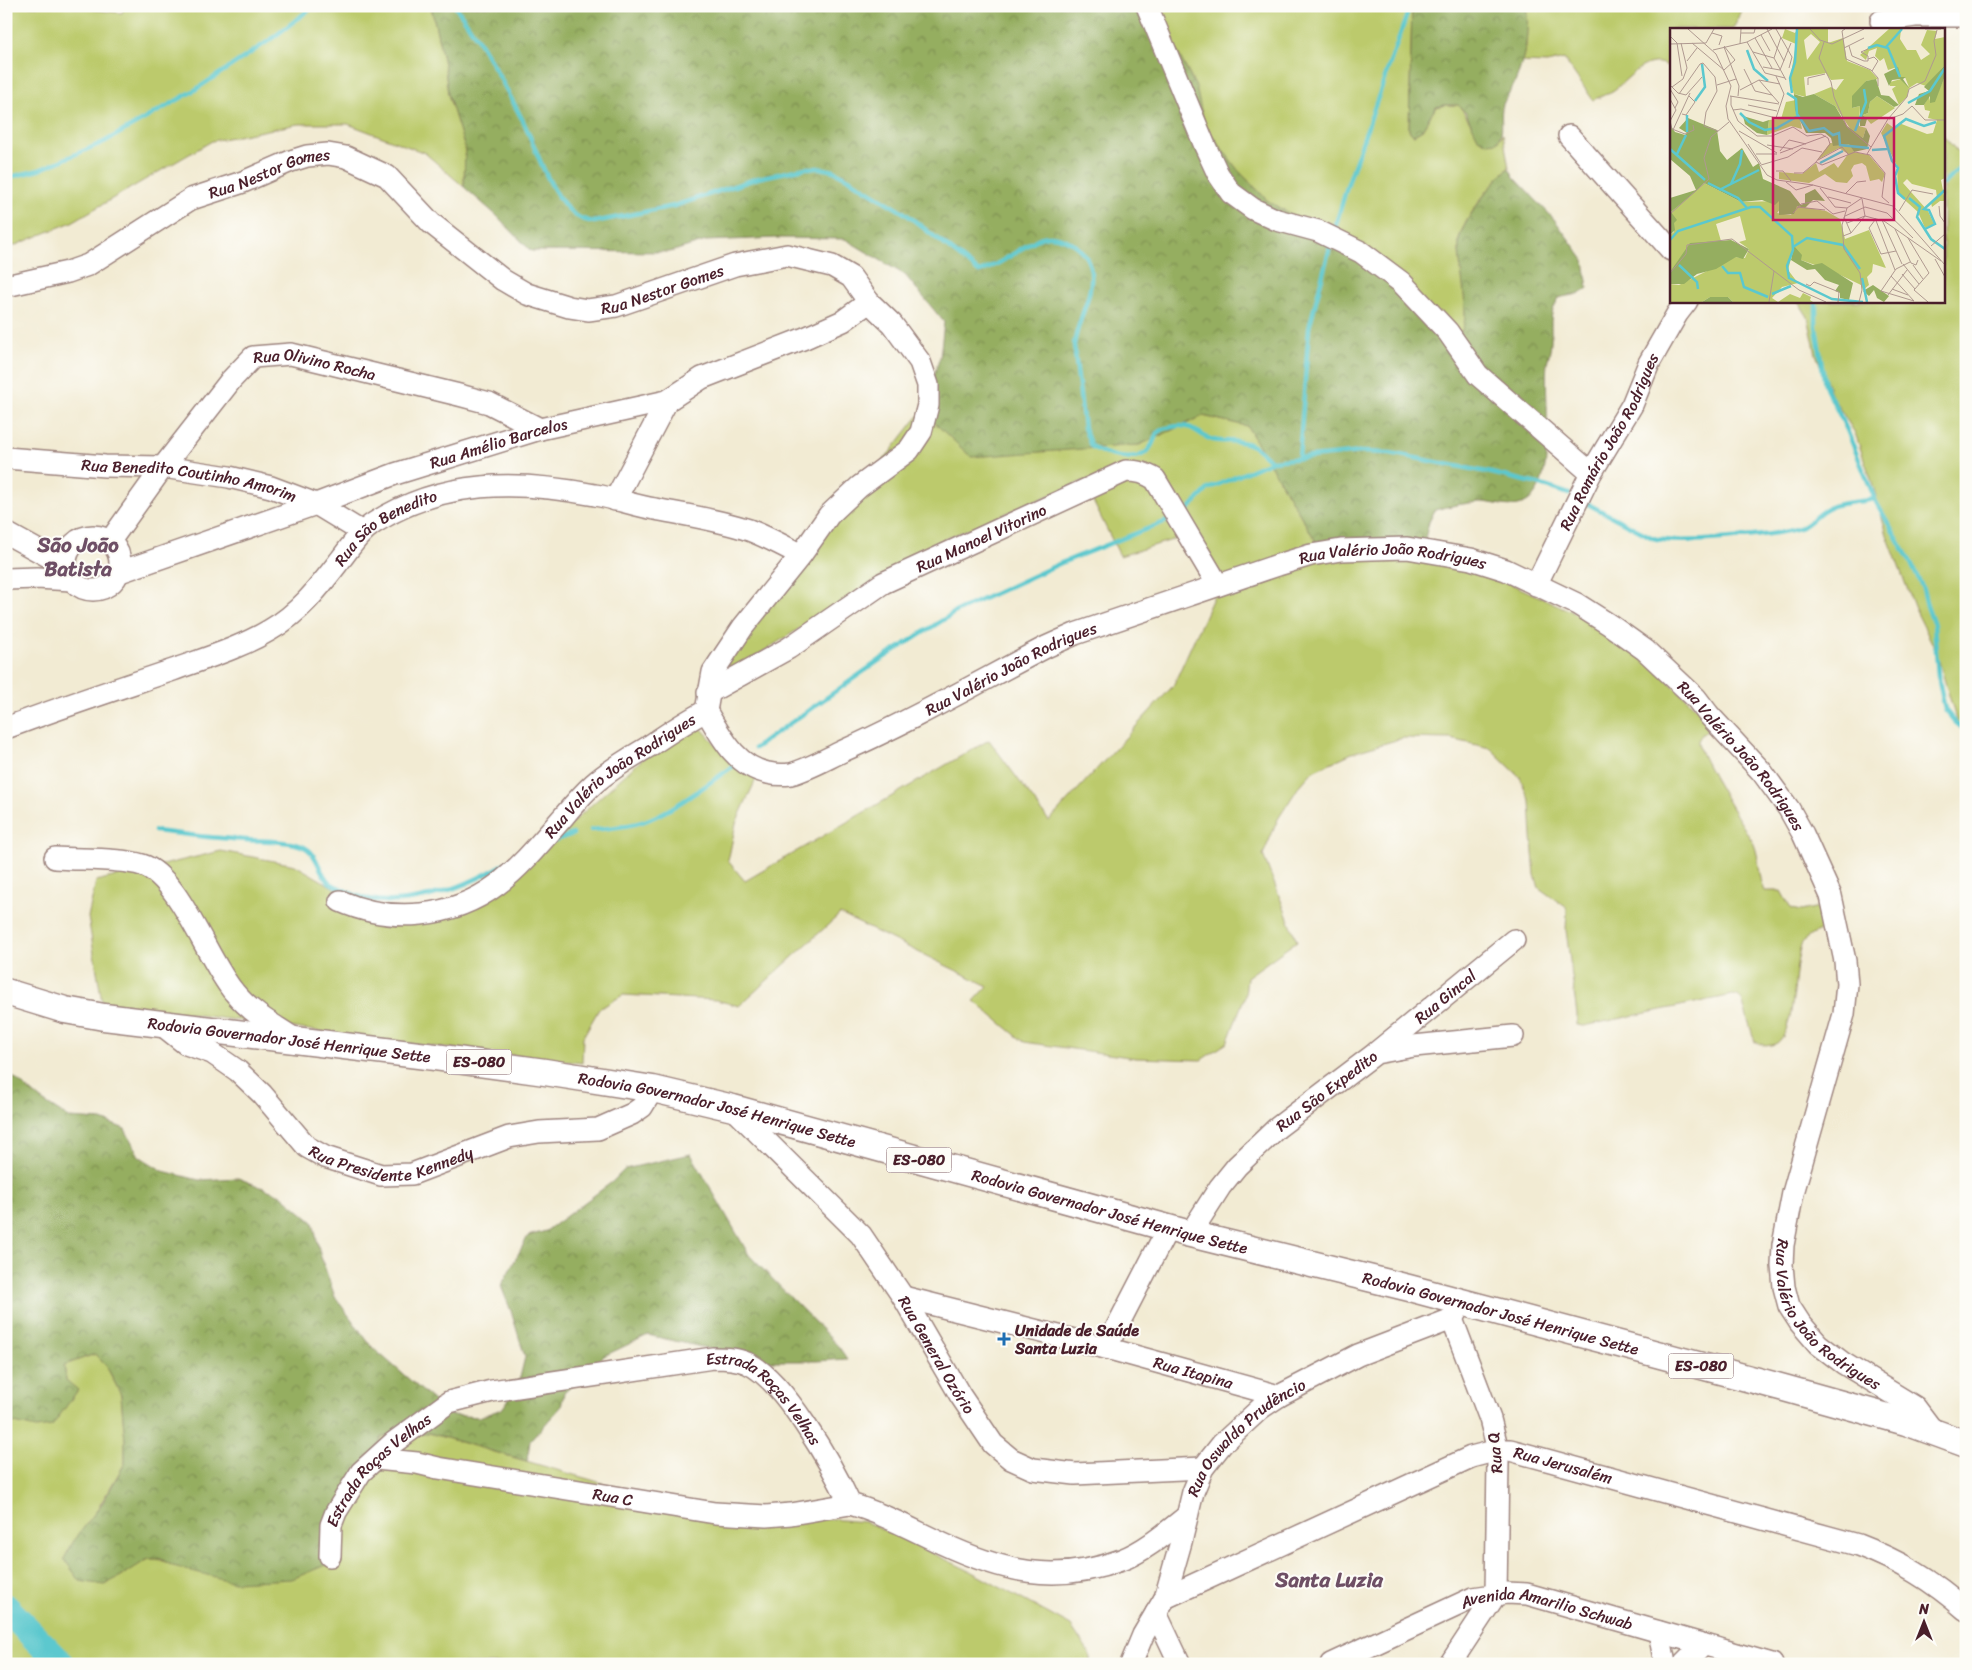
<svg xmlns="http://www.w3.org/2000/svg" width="1972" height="1670" font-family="Sriracha,sans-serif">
  <defs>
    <pattern id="forest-crowns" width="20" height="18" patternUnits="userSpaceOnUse" patternTransform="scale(1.25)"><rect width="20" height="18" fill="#95ae60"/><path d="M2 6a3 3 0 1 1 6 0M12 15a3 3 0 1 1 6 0" fill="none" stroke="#7c8d4f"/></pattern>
  </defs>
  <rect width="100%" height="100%" fill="#fdfcf7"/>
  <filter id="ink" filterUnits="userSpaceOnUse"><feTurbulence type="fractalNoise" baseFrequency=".02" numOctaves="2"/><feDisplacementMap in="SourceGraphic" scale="10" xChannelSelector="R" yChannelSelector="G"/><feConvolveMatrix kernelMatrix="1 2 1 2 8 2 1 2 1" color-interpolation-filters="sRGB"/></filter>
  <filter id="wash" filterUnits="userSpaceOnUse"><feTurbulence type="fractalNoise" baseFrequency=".0096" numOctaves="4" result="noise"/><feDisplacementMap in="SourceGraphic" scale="20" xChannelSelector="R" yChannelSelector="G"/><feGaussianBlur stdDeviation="1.12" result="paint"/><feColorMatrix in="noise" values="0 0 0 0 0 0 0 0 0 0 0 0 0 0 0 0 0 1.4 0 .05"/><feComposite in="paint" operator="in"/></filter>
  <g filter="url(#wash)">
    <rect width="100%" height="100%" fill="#f2ebd3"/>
    <path fill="#bcca6c" stroke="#83744c" d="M6,6H63L122,13L125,6H431L445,68L448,94L465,148L464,187L425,153L348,124H298L212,141L72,222L6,249Z
      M1153,6H1412L1409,130L1413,135L1421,131L1436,107L1445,105H1459L1472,125L1497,142L1503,134L1509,168C1495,178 1459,225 1459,241C1458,262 1471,314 1462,330C1460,334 1455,338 1452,342L1301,221L1268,201L1237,169L1203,124Z
      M1526,6H1742L1738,19L1733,29H1671V68C1648,52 1631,77 1614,90C1608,94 1599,97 1593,100L1564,59L1547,63L1521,62L1526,47Z
      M1943,135L1966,162V732L1958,726L1936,651L1915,609L1887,535L1872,482L1855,433L1833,398L1816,354L1808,317L1798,301H1943Z
      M922,411L1139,445L1203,416L1247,426L1320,548L1457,555L1493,576L1571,611L1644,658L1713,724C1709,728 1700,735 1698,741C1696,753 1745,829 1754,844C1760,859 1758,876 1765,891H1781L1791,909L1801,911L1823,906L1829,927C1821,930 1808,935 1802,943C1800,946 1799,953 1798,958C1794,978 1794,1031 1777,1043C1774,1045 1769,1045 1766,1046L1755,1042L1742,1001L1738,996L1733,995L1584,1026L1577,1025V1015L1566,930L1567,908L1539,888L1535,875L1533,853L1530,802L1520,777L1490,748L1451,739L1403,738L1352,753L1313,771L1298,788L1278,819L1263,855L1297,941L1247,977L1245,996L1227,1043L1201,1060L1136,1058L1024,1042L974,1001L988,986L840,914L739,1006L716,1000L623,995L599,1009L583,1037L582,1063L420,1045L102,1002L88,917L96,881L221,851L295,865L369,908L422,910L494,893L669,735L701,728L733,763L757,777L736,823L728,861L745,881L989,740L1049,821L1173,686L1216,591L1195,533L1120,556L1083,481L933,544L715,682L731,650L839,518Z
      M95,1354L107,1367L121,1395L125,1440V1463L92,1518L104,1585C113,1580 145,1560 150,1559C160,1558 165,1562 173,1566L353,1494L382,1437L429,1433L685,1507L866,1522L970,1571L1071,1626L1089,1653L1091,1664H6V1421L36,1427L66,1380L64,1365Z"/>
    <path fill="url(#forest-crowns)" stroke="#706646" d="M431,6H1153L1196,87L1204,124L1237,169L1268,201L1386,270L1452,342C1455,338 1460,334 1462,330C1471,313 1457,262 1459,241C1460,225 1495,178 1509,168L1514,177L1554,219L1584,260L1588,288C1578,297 1571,294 1559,298C1548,316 1552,322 1551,342C1551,350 1548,357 1547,364C1543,397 1560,491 1522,504C1509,509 1493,502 1480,502C1465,503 1449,506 1435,510L1429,522L1423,546L1320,548L1247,426L1203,416L1139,445L971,457L922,411L940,357L944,322L905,275L845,239L777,238L706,241L670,252L531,251L496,215L464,187L465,148L448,94L445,68Z
      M1412,6H1526C1530,30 1525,57 1516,80C1513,89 1504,98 1502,108C1500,121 1505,130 1497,142L1487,143L1478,138L1466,113L1458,105H1445L1436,107L1421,131L1413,135L1409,130Z
      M6,1071L41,1100L69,1118L102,1120L125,1129L139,1156L163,1171L199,1180L238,1178L281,1195L313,1222L320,1254L335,1297L372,1347L450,1415L479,1417L502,1409L518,1386L525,1357L511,1311L501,1286L528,1236L546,1231L612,1182L625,1169L691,1154L749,1255L839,1347L847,1359L817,1361H764L648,1335L604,1356L564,1393L561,1407L530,1441L527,1461L429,1433L382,1437L353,1494L335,1561L292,1579L234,1582L173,1566L161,1559H148L123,1575L104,1585L80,1581L64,1559L73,1542L103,1502L125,1463V1440L121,1395L107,1367L95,1354L64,1365L66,1380L78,1390L52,1426L36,1428L6,1421Z"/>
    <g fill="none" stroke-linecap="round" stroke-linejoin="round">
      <path stroke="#5bc8ce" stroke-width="4.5" d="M455,6C481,41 502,81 522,119C537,149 546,186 570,211C577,218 584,220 594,222L674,206L758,178L805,168H820L834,171L849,179L906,214L979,272C996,267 1014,253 1029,244C1033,242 1038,238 1043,237C1053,234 1063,238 1072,243C1112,270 1078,311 1074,345L1084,428L1091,446C1103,455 1132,463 1145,453C1161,441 1146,429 1179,426C1195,425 1200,437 1213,440C1225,443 1240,439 1251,445C1260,449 1265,457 1272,461
        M6,178L39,170L104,142L195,90L270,40L314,6
        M1943,184L1966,163
        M1334,231L1348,183L1410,6
        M1816,301V326L1825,385L1847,430L1876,502L1909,559L1923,589L1927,606L1934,625L1938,675L1945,710L1955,722L1966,731
        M1299,458L1309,328L1331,243
        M1584,502L1653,538C1676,545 1779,536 1802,527C1812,522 1819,511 1830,507C1843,502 1861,502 1875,499
        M1184,514L1208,489L1272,461L1361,452L1390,453L1487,472L1538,484L1569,494
        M755,748L880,660L957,611L1061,563L1172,519
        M591,830C607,828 626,827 642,822C674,811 707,784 735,765
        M155,831C185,835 215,838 246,840C263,841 282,840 299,845C318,850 317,870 329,882C334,886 341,888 346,891C395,917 464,888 508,862
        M552,841L573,834"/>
      <path stroke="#5bc8ce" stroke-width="28" d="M6,1608L61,1664"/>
    </g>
  </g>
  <g filter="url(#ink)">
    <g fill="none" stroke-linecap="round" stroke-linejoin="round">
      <defs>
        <g id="minor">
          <path d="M1147,6L1205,146L1218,174L1231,193L1253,209L1277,220L1318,231L1361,252L1401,282L1448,332L1478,375L1591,473"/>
          <path d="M1881,21L1915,16H1966"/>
          <path d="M1569,136L1671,250"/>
          <path id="s1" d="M6,286L68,272L88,265L191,199L243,182L291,161L307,156L328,154L346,157L387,176L431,223L503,280L527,294L569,307L588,310L616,306L735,265L787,255L832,266L851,277L869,302L892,324L920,362L928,385V405L921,432L909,450L859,487L829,515L801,555L743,627L713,672L706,711"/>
          <path id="s2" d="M6,458L105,466L163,467L229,477L271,487L316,504L362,532"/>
          <path d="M615,500L667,401"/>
          <path d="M6,533L66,566"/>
          <circle cx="93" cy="563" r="27"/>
          <path id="s3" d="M110,541L163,467L231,380L253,357L291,354L459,395L489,403L540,429"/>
          <path id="s4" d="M120,572L316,504L395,474L540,429L667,401L702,378L805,338L843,321L869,302"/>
          <path d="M6,579L37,578L72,580"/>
          <path id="s5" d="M1536,585L1591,473L1632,405L1649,363L1677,314L1687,301"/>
          <path id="s6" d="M708,693L789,648L883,583L1126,471C1138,471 1145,473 1155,479L1218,585"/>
          <path id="s7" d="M706,711C721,736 736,767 768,773C776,775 783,775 791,774C809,769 826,759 843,751C913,720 979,682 1046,647L1075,634L1278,565L1311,555L1341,550L1372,549L1407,548L1471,559L1506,570L1577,604L1610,625L1645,650L1696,698L1709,715L1762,772L1789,809L1803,834L1831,896L1845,961L1847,984L1844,1014L1793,1193L1783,1245L1782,1265L1784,1287L1789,1306L1800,1323L1818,1344L1843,1363L1915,1407L1933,1431"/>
          <path id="s8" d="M6,728C61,707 117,689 173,670C206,658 240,648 270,630C301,612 320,586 341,559C351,546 360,532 374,523C443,479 517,480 595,495C615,498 635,506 655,509C686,515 719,520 749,530C767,537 784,546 801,555"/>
          <path d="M55,858C79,860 120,858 142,865C179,876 208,962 234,992C251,1013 275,1026 297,1040"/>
          <path id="s9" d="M340,901C367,913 392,917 421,914C490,907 521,865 564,816C574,804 585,791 597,781C613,768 631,757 648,747C667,734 686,721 706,711"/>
          <path id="s10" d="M162,1025L186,1044L212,1053L238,1071L262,1094L307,1147L325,1157L381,1175L412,1174L509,1137L539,1132L598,1129L632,1114L642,1107L653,1089"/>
          <path id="s11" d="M1377,1052L1514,940"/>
          <path id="s12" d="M733,1108L861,1235L903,1297L960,1395L993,1444L1011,1459L1033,1469L1075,1474L1203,1468"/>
          <path id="s13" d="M1190,1234L1220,1187L1237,1166L1277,1128L1376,1053L1414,1046L1513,1036"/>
          <path id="s14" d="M903,1297L1106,1348L1279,1396"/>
          <path d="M1106,1348L1168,1228"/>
          <path id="s15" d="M376,1459L417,1463L438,1468L715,1513L766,1516L791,1514L850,1504"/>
          <path id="s16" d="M330,1556L331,1525L336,1512L361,1472L393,1443L449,1402L492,1391L713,1358C724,1358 736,1358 747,1363C783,1378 833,1467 850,1504C882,1513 911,1529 941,1543C1001,1571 1055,1585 1121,1560C1145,1551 1167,1532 1187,1516"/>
          <path id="s17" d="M1165,1598L1471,1457L1498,1450H1510L1858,1545C1900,1561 1932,1580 1966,1610"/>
          <path d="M1156,1613L1180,1664"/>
          <path d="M1659,1632L1665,1664"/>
          <path id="s18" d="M1131,1664L1143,1635L1165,1598L1181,1542L1193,1492L1203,1468L1222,1444L1261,1408L1279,1396L1358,1355L1452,1319L1462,1302"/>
          <path id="s19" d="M1331,1664L1473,1598L1507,1593L1527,1594L1772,1664"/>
          <path d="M1450,1664L1496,1594L1498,1462V1450L1490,1419L1452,1319"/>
          <path d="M1684,1664L1703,1645"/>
        </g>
        <g id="major">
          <path id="s20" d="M6,992L65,1010L104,1017L435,1057L545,1072L653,1089L733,1108L1190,1234L1409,1288L1784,1388L1906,1422L1966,1444"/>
        </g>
      </defs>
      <use href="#minor" stroke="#9e857f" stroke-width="24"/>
      <use href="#major" stroke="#9e857f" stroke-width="29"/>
      <use href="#minor" stroke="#fff" stroke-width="21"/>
      <use href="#major" stroke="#fff" stroke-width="26"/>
    </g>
  </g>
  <path fill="#1f6fb2" stroke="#fdfcf7" stroke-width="2" d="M1001.5 1331.5h5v5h5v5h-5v5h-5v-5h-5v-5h5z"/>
  <g text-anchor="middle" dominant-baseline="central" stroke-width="4" stroke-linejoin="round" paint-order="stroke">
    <g fill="#fdfcf7" stroke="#806168" stroke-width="1">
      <rect x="446.5" y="1049.5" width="65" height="25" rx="4"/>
      <rect x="886.5" y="1147.5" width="65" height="25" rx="4"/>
      <rect x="1668.5" y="1353.5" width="65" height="25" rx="4"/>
    </g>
    <g font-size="15" font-weight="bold" fill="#4a1f2b">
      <text x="479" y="1062">ES-080</text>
      <text x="919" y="1160">ES-080</text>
      <text x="1701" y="1366">ES-080</text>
    </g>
    <g font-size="16" fill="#4a1f2b" stroke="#fdfcf7">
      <text stroke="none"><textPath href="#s1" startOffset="290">Rua Nestor Gomes</textPath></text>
      <text stroke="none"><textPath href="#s1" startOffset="740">Rua Nestor Gomes</textPath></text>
      <text stroke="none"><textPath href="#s3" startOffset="296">Rua Olivino Rocha</textPath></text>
      <text stroke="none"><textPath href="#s5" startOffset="161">Rua Romário João Rodrigues</textPath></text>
      <text stroke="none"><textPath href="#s4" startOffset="400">Rua Amélio Barcelos</textPath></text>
      <text stroke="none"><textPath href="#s2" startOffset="185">Rua Benedito Coutinho Amorim</textPath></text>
      <text stroke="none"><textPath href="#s8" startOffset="439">Rua São Benedito</textPath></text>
      <text stroke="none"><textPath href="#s6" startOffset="315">Rua Manoel Vitorino</textPath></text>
      <text stroke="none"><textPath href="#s7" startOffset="762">Rua Valério João Rodrigues</textPath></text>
      <text stroke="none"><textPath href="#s7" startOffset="358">Rua Valério João Rodrigues</textPath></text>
      <text stroke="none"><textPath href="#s7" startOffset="1182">Rua Valério João Rodrigues</textPath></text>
      <text stroke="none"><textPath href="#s9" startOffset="331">Rua Valério João Rodrigues</textPath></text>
      <text stroke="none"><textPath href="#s11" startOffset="88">Rua Gincal</textPath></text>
      <text stroke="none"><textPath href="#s20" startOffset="288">Rodovia Governador José Henrique Sette</textPath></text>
      <text stroke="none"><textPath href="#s13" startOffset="200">Rua São Expedito</textPath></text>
      <text stroke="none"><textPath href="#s20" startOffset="722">Rodovia Governador José Henrique Sette</textPath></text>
      <text stroke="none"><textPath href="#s10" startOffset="282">Rua Presidente Kennedy</textPath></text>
      <text stroke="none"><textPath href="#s20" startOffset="1128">Rodovia Governador José Henrique Sette</textPath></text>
      <text stroke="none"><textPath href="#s7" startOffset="1798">Rua Valério João Rodrigues</textPath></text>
      <text stroke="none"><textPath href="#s20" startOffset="1532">Rodovia Governador José Henrique Sette</textPath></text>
      <text stroke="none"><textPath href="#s12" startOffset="322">Rua General Ozório</textPath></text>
      <text stroke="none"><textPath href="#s14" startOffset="300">Rua Itapina</textPath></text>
      <text stroke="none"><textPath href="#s16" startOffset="540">Estrada Roças Velhas</textPath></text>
      <text stroke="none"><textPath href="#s18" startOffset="262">Rua Oswaldo Prudêncio</textPath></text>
      <text transform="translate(1495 1453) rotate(-96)">Rua Q</text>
      <text stroke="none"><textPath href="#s17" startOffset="432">Rua Jerusalém</textPath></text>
      <text stroke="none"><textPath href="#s16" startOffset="105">Estrada Roças Velhas</textPath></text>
      <text stroke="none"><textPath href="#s15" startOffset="240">Rua C</textPath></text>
      <text stroke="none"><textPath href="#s19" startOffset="232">Avenida Amarilio Schwab</textPath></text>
    </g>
    <g font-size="16" font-weight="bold" fill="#4a1f2b" stroke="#fdfcf7" text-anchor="start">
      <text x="1015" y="1330">Unidade de Saúde<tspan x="1015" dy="18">Santa Luzia</tspan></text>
    </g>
    <g font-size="21" font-weight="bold" fill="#6e4f65" stroke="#fdfcf7">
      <text x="78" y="545">São João<tspan x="78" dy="24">Batista</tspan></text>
      <text x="1329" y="1580">Santa Luzia</text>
    </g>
  </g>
  <g transform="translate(1670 28)">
    <rect width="275" height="275" fill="#f2ebd3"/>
    <path d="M115,1L125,5L128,1H158V15L173,10L177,33L200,42L208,51L196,53L182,80L190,78L189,98L196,100L193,110L181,102L165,78L144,66L161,59L166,62L174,51L161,52L156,45L134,49L136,69L124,66L120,52L126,16L112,10ZM141,6L150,14L137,32L134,12ZM219,1H231L230,11L237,22H246L251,32L260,26L251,17L257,2L267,3L265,11L275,9V37L256,58L247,55L239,60L237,69L229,77L222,61L226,58H220V54L231,51L239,59L235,49H231L227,39L218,42L214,30L210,33L205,28L207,20L199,23L196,32L190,27ZM275,48V150L271,152L275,173H270L262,179L261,175L267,170L266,162L242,156L237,151L233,155L258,183L264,196L255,200L248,184L228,166L227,138L211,105L217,95L224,100L229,95L257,106L263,105L267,92L258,90L260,83L255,82L254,77L259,68L260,73L266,69ZM207,68L225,80L201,96L193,87L198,85L200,74ZM126,72L132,101L121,98L97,107L99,92L111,91L116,74ZM160,115L180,116L184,124L199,127L215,146L212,154L209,151L200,153L196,138L192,135L184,137L181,142L183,148L177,155L166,154L155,146L139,155L109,151V144L132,146L146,135L149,144L164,135L168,140L178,126L169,120L147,132ZM34,155L71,174L109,173L111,180L107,185L121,187L126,178L156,183L170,191L175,211L199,202L216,240L203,236L202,244L197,249L199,257L193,262L191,257L162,243L131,232L124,219L118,242L128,255L112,259L102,270L108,274L120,266L130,270L133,265L141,269L140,272L143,274H63L58,269H40L32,274H0V256L9,257L65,229L75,230L79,221L69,214L76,212L70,188L46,196L51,213L15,226L0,244V207L4,204L1,184Z" fill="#bcca6c" fill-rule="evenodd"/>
    <path d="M275,37V48L265,74L260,75V68L254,77H245L249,66L259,63L254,59ZM228,39L231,49H236L233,51L239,60L230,51L222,52L219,58L214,46ZM206,51L211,67L219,68L229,77L224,79L207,68L200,74L198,85L193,87L197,91L195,98H190V78L182,80V68L196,53ZM124,66L133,69L144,66L165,78L177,98L193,110L196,100L200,108L197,121L184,124L179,116L163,118L161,110L155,105H136L125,82ZM73,88L93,94L99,92L97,107L87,105L75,96ZM18,90L47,102L50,123L57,132L72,120L83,139L89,135L93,151L120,163L131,177L135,175V166L145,161L155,173L143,172L135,180L127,178L124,186L109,187V173L105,177L92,172L71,174L34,155L25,164L1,184L7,192L4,195L5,202L0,207V170L26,162L20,148L0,131V97L5,104L15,107L17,105L9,100ZM61,212L79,221L73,231L66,229L46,241L27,246L14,256H0V244L20,215ZM124,218L132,227L131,232L143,237L152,235L183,255L179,272L170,270V265L165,263L169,257L155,252L145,241L137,242L121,232ZM203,257L219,268L214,274L207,270L204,262L199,268L193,263ZM40,269H58L63,274H32Z" fill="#95ae60"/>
    <path fill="none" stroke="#5bc8ce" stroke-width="2.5" d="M216,19L232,1M198,20L207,17L218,20L230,49M77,22L84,41L98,53M117,65L126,71L127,86L139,103L154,100L163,107L169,105L170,117L199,120M122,65L120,50L125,34L127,1M25,73L35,59L32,36M238,75L260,63L275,40M70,85L79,94L95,102L107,100L128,88M185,103L196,74L194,61M17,104V87M0,121L35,152M202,122L217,121M7,126L16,107M150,135L173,123M38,155L68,170L77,180M61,156L70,136L72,122M49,162L89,142M239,170L250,179L247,189L261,211L275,221M235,171L228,165L225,148L228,140L222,133L214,108L236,91L254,98L266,94M255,201L265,196L259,182L254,181L275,162M0,212L8,203L81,179H90L122,208L123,222L117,238L119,250L162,271L193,274M123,219L137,210L173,217L190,241M9,237L27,254L28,261M52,238L58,245H70L74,259L98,269M192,250L197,274M102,266L121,258"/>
    <path fill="none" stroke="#af9990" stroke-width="1" d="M18,1L46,26L61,58L56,78L58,91L97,147L107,152L143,157L223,178L275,237M97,1L114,33M106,1L122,29L119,40M140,1L150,12L162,16L194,1M175,1L172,3L176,31L201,42L208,50V58M255,1H271M42,5L52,8L49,17M71,5H84L85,1M91,7L100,23M0,8L7,15L12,48M85,10L102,40M77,14L95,45L115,50M154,14L149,30L161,54L164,69L177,99L201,119M22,15L54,42L65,32L54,18M0,16L36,15L44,1M70,16L71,1M179,18L182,28L194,33H198V28L191,24L198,21M54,19L69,58L68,68M174,20L194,10M43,22L77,14L102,1M83,24L104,30M104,30L116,52M104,30L111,9M198,31L204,29L208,33L202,43M17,33L27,20M93,39L110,42L121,15M74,41L85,63L102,67M89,52L109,75M0,57L8,65L16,67L32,49M47,57L66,51M138,57V50L155,46M2,59L13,51L17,40L11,15M0,61L8,74L5,80M70,62L89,52L110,56M9,66L30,36L33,35L45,49L47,63L36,84L34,98L48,103M60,68L109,76M61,68V77L68,93L87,108H102L123,99L137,108L151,106L158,110L160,116L146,134L133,145H124M0,71L6,82L0,93M78,77L107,83M63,82L71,81L106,90L114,66L106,48M12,86L16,87L25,74L19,68M219,91L233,86L242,78L255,92H275M0,93L2,101L15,106L24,102L23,97M3,102L20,65M69,103L107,125M78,116L91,136M97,117L123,121M110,123L119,112L136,116M110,125L156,108M86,126H107M197,126L218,91L237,69L239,61L255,53L266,27L264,13L267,2M148,132L172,119L178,126M146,134L152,137L185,124L200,127L215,145L212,169L219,175M91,137L118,129L132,120L152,124M106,143H113L121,153M116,154L126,162L143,157M150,160L165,179L177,180M176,165L187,154L196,153M158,169L181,175M269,178L270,188L275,195M127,179L155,182M229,183L242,162L263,166M123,185L131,176L147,173L163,186L175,183M0,186L39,151L34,130L41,109L59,94M175,188L195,179L217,185L243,210M174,189L181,205M205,190L225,242M205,192L199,200L211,226L226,223M212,192L232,236M177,195L195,188L214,193L271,233M225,201L241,235L246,237L248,232M173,208L181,205L195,188L192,171M238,210L259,245L244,262L258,274M261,218L275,206M265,231L275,249M240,234L226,241L211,263L244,273M233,236L249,256M243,237L253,251M0,245L16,226L17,217L62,211L129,262L156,274M232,246L245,261M221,248L244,273M136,256L140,258L144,254L169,264L168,274M222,261L238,267M218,267L237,242M99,274L104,243M189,274L192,262L190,245L174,221L172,197L177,180L192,170"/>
    <path fill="#c2185b" fill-opacity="0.15" stroke="#c2185b" stroke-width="2.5" d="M103,90H224V192H103Z"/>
    <rect width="275" height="275" fill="none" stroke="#4a1f2b" stroke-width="2.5"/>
  </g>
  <rect width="1972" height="1670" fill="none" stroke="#fdfcf7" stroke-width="25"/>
  <g transform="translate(1924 1622)" stroke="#fdfcf7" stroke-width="4" paint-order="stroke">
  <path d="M0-4L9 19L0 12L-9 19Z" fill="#4a1f2b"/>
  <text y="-8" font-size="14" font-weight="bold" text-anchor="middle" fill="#4a1f2b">N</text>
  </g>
</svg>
